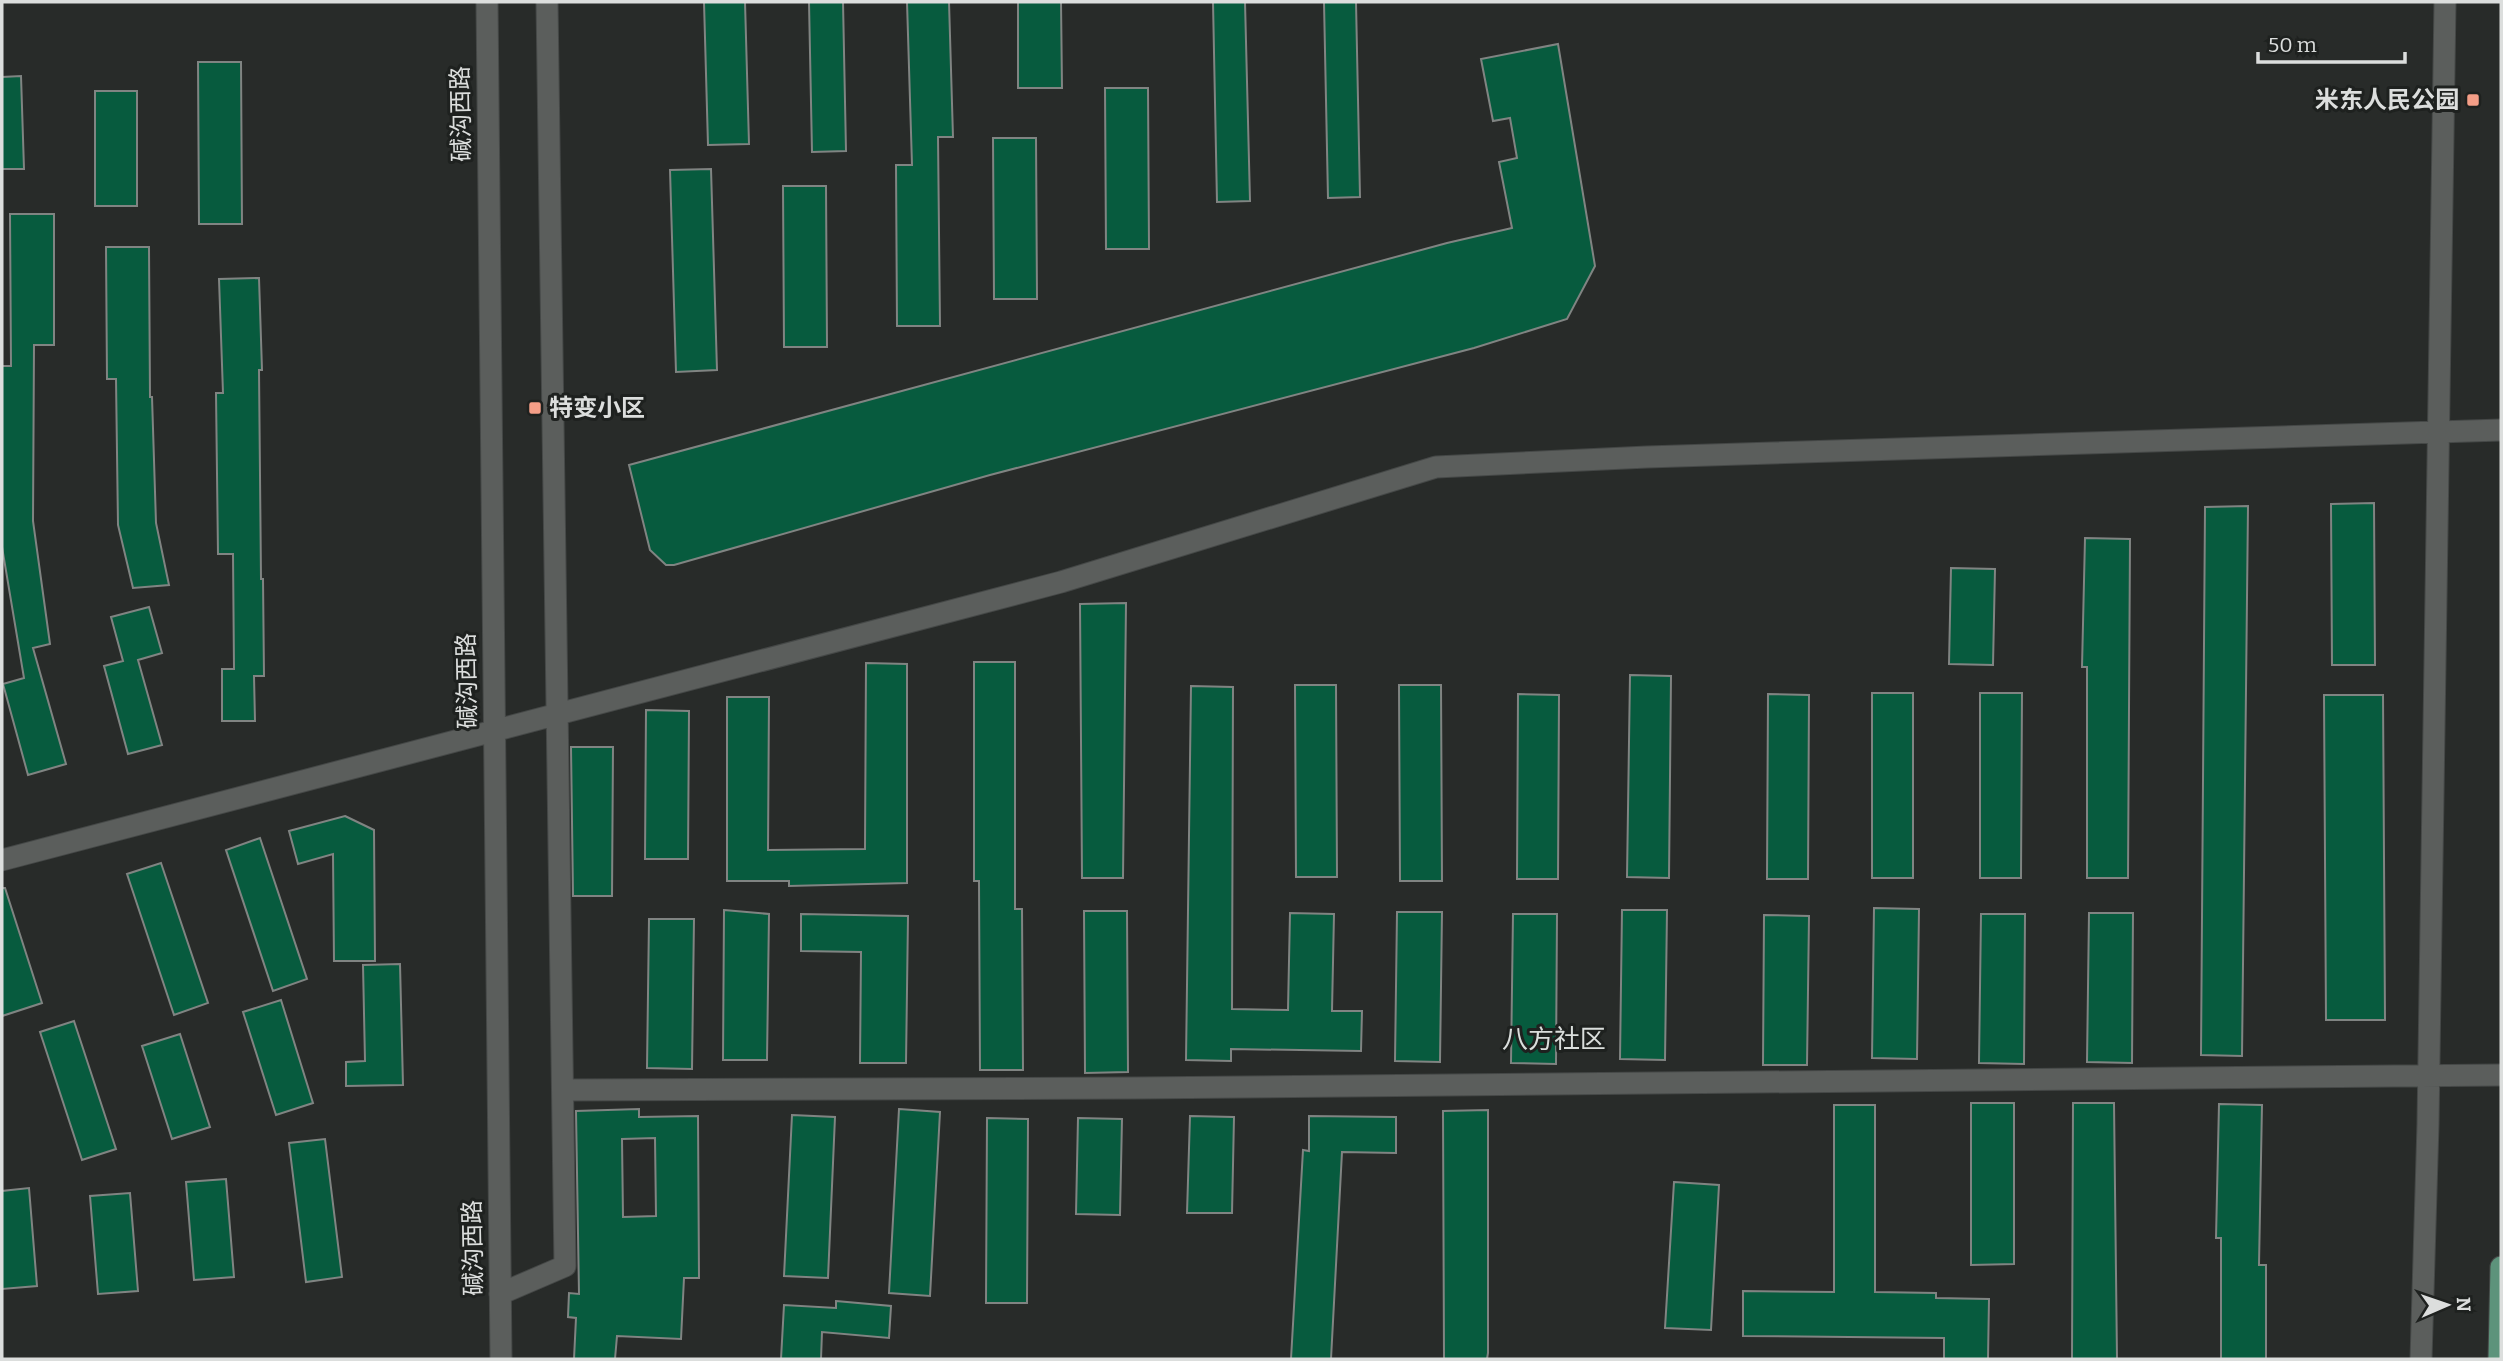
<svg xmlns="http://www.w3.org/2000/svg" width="2503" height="1361" font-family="Bitter,'Noto Sans SC',serif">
  <rect width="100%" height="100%" fill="#282b29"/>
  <path fill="#075b3e" stroke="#808482" stroke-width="2" fill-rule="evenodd" d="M704,2H745L749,144L708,145Z
    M809,2H843L846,151L812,152Z
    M907,2H949L953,137H938L940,326H897L896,165H912Z
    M1018,2H1061L1062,88H1018Z
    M1213,2H1245L1250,201L1217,202Z
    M1324,2H1356L1360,197L1328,198Z
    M1558,44L1595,266L1567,319L1474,348L990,475L674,565H666L650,550L629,465L1447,243L1512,228L1499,162L1517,158L1510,118L1493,121L1481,59Z
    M198,62H241L242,224H199Z
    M21,76L24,169H2V77Z
    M1105,88H1148L1149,249H1106Z
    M95,91H137V206H95Z
    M993,138H1036L1037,299H994Z
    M711,169L717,370L676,372L670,170Z
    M783,186H826L827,347H784Z
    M10,214H54V345H34L33,521L50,644L33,648L66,764L28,775L3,684L24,678L2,547V366H11Z
    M106,247H149L150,397H152L156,523L169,585L133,588L118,525L116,379H107Z
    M259,278L262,370H259L261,579H263L264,676H254L255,721H222V669H234L233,554H218L216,393H223L219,279Z
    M2374,503L2375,665H2332L2331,504Z
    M2248,506L2242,1056L2201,1055L2205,507Z
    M2085,538L2130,539L2128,878H2087V667H2082Z
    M1951,568L1995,569L1993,665L1949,664Z
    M1126,603L1123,878H1082L1080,604Z
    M149,607L162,653L138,660L162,745L128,754L104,666L123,661L111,617Z
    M974,662H1015V909H1022L1023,1070H980L979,881H974Z
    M866,663L907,664V883L789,886V881H727V697H769L768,850L865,849Z
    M1630,675L1671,676L1669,878L1627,877Z
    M1295,685H1336L1337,877H1296Z
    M1399,685H1441L1442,881H1400Z
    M1191,686L1233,687L1232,1009L1288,1010L1290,913L1334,914L1332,1011H1362L1361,1051L1231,1049V1061L1186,1060Z
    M1872,693H1913V878H1872Z
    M1980,693H2022L2021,878H1980Z
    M1518,694L1559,695L1558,879H1517Z
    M1768,694L1809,695L1808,879H1767Z
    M2324,695H2383L2385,1020H2326Z
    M646,710L689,711L688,859H645Z
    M571,747H613L612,896H573Z
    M345,816L374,830L375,961H334L333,854L298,864L289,831Z
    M260,838L307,979L273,991L226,850Z
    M161,863L208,1003L174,1015L127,874Z
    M2,888H5L42,1003L2,1016Z
    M1874,908L1919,909L1917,1059L1872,1058Z
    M724,910L769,914L767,1060H723Z
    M1622,910H1667L1665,1060L1620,1059Z
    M1084,911H1127L1128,1072L1085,1073Z
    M1397,912H1442L1440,1062L1395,1061Z
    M2089,913H2133L2132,1063L2087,1062Z
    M801,914L908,916L906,1063H860L861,952L801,951Z
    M1513,914H1557L1556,1064L1511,1063Z
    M1981,914H2025L2024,1064L1979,1063Z
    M1764,915L1809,916L1807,1065H1763Z
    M649,919H694L692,1069L647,1068Z
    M400,964L403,1085L346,1086V1062L365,1061L363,965Z
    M281,1000L313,1103L276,1115L243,1012Z
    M74,1021L116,1149L82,1160L40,1032Z
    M180,1034L210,1127L172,1139L142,1046Z
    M1971,1103H2014V1264L1971,1265Z
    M2073,1103H2114L2117,1359H2072Z
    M2219,1104L2262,1105L2259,1265H2266V1359H2221V1238H2216Z
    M1834,1105H1875V1292L1936,1293V1298L1989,1299L1988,1359H1944V1338L1743,1336V1291L1834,1292Z
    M639,1109V1117L698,1116L699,1278H684L681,1339L617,1336L615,1359H574L576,1318L568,1317L569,1293L579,1294L576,1111ZM655,1138L656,1216L623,1217L622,1139Z
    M899,1109L940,1112L930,1296L889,1293Z
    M1488,1110V1353L1487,1359H1444L1443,1111Z
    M792,1115L835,1117L828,1278L784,1276Z
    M1190,1116L1234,1117L1232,1213H1187Z
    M1309,1116L1396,1117V1153L1342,1152L1331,1359H1291L1303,1150L1309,1151Z
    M987,1118L1028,1119L1027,1303H986Z
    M1078,1118L1122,1119L1120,1215L1076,1214Z
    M325,1139L342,1277L306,1282L289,1143Z
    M226,1179L234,1277L194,1280L186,1182Z
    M1674,1182L1719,1185L1711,1330L1665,1328Z
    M29,1188L37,1286L2,1289V1191Z
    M130,1193L138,1291L98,1294L90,1196Z
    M836,1301L891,1306L889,1338L822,1332L821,1359H781L784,1305L836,1308Z"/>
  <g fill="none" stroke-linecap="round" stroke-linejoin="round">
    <defs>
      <path id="minor" d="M487,2L501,1359
        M2,860L1061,582L1436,467L1647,457L2501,430
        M563,1090L1135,1088L2501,1075
        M500,1294L565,1266L547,2
        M2421,1359L2428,1124L2445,2"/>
      <path id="major" d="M2499,1359L2501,1267"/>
    </defs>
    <use href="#minor" stroke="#454847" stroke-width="23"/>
    <use href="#major" stroke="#454847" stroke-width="23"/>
    <use href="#minor" stroke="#5b5e5c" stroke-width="21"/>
    <use href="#major" stroke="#5d937b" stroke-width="21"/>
  </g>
  <g fill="#f49e87" stroke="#1e211f" stroke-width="2.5">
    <rect x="2466" y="93" width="14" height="14" rx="3.5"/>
    <rect x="528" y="401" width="14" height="14" rx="3.5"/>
  </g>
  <g text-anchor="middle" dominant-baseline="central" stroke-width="6" stroke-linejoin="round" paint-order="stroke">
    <g font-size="24" font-weight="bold" fill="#dcdedd" stroke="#1e211f" text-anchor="end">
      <text x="2459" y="100">米东人民公园</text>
      <text x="549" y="408" text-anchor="start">特变小区</text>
    </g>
    <g font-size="24" fill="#dcdedd" stroke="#1e211f">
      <text transform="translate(461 114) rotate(-91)">碱沟西路</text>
      <text transform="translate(467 681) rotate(-91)">碱沟西路</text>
      <text transform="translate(473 1248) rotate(-91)">碱沟西路</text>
    </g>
    <g font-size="26" fill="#dadedc" stroke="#1e211f">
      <text x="1554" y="1039">八方社区</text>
    </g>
  </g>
  <rect width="2503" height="1361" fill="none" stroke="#dcdedd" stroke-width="7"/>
  <g transform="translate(2447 1305) rotate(88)" stroke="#1e211f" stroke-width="5" paint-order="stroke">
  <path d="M0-5L12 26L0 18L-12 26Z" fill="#dcdedd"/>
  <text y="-10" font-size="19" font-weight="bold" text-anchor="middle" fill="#dcdedd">N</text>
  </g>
  <path d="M2258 52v10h147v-10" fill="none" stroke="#dcdedd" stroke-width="3.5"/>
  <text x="2268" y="52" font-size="21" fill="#dcdedd" stroke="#1e211f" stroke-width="5" paint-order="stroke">50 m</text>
</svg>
